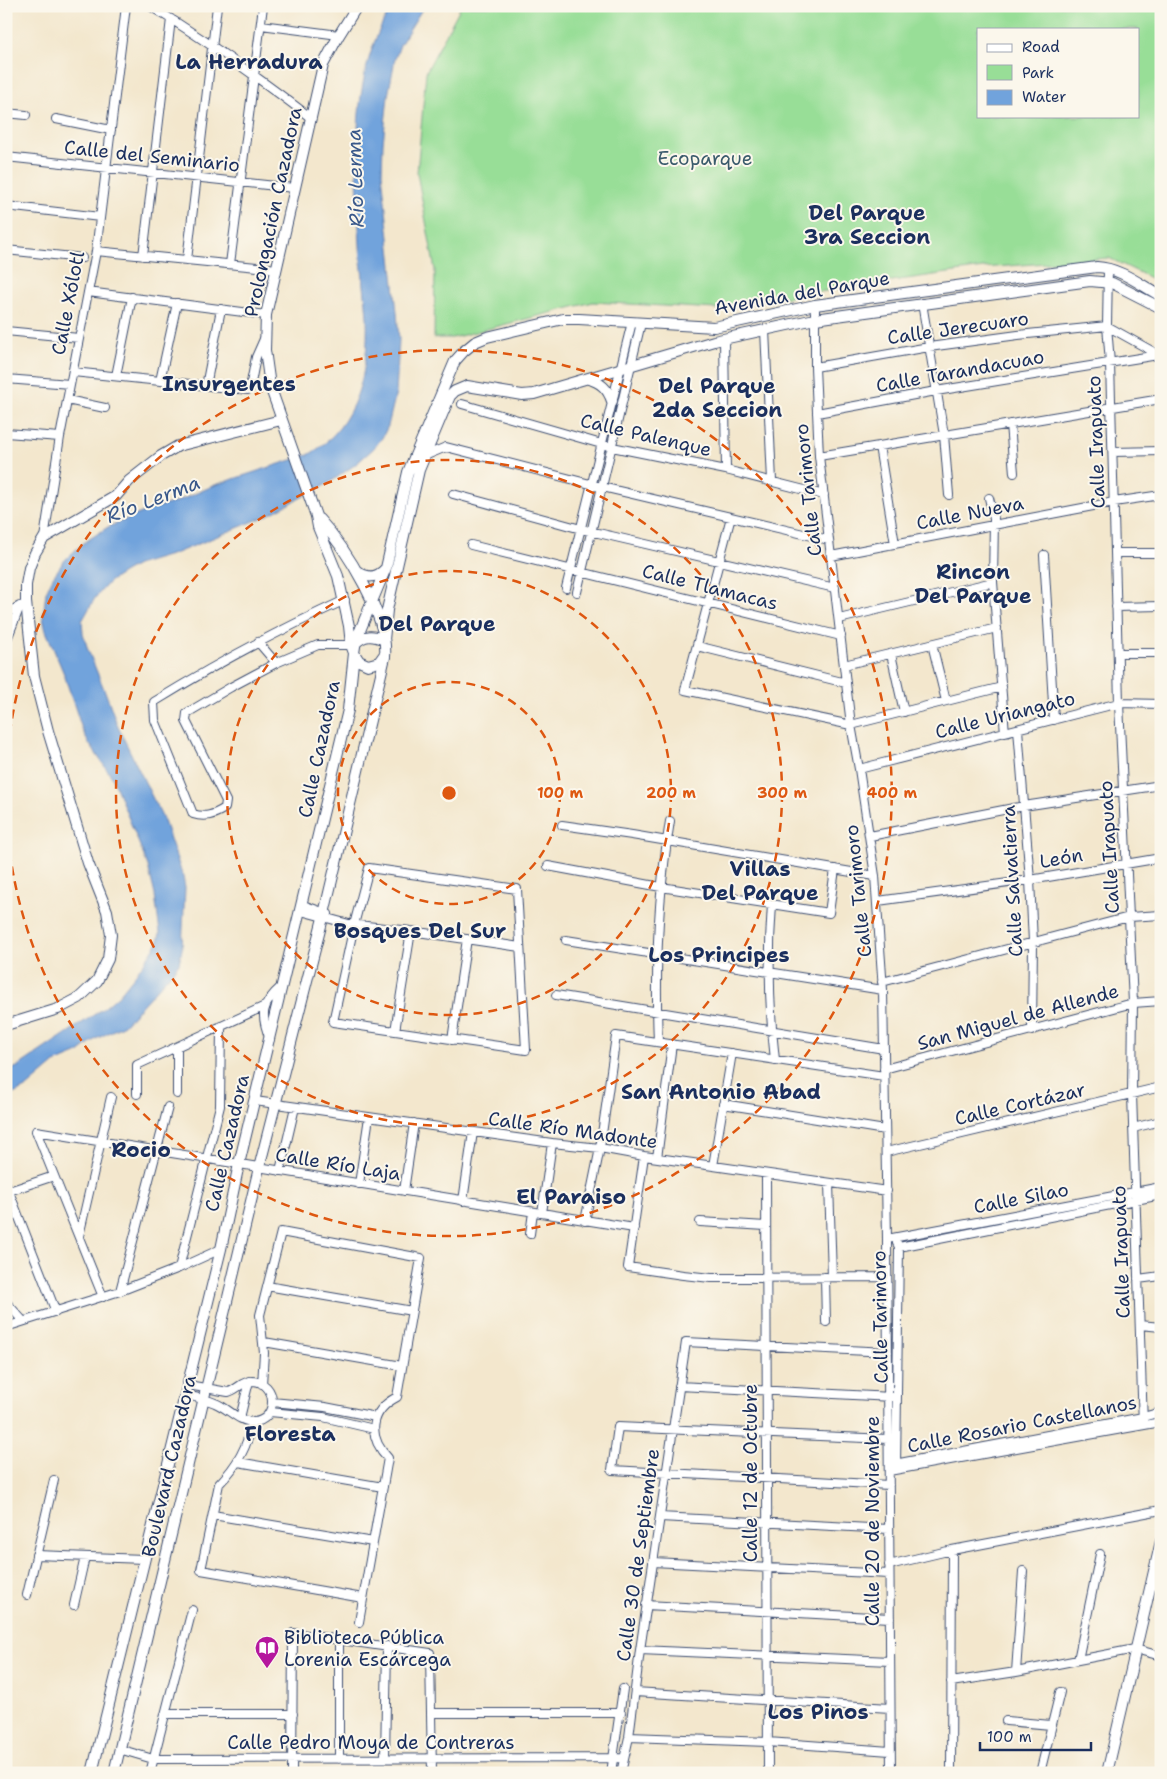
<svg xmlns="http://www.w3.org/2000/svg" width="1167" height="1779" font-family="'Shantell Sans',sans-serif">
  <rect width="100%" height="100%" fill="#fbf7ec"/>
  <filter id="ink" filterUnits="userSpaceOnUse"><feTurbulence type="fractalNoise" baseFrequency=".02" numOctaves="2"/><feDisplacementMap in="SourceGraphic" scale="10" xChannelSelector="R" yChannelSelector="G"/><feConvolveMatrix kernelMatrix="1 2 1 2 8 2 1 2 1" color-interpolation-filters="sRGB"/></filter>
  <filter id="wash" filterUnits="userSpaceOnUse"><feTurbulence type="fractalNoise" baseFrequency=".0096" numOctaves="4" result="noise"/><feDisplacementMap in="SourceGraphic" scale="20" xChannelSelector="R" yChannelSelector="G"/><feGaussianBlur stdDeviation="1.12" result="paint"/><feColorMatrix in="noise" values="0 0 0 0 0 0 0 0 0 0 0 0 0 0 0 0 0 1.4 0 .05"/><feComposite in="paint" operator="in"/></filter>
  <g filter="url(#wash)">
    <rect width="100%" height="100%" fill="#f3e7cd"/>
    <path fill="#98de97" stroke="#5a867a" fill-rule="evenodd" d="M461,6H1149L1161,11V283L1109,258L983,268L843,288L717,309L593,302L452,338H434L435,270L417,173L426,72ZM978,29H1138V116H978Z"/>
    <path fill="#71a3dc" stroke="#46699d" d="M392,6H424L400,45L395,59L388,96L383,143L382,173L397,312L399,340L396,393L388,426L382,438L373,449L356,464L329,483L264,517L174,554L137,565L123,573L109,582L95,598L82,621L83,633L88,650L108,699L118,727L164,821L183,877L185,888L182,949L179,963L174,970L124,1025L96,1039L77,1054L55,1063L27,1087L6,1098V1072L17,1067L104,1008L119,995L132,979L150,954L158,942L160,933L155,895L148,866L112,777L88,742L82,729L64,674L46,631L43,618L46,592L53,577L64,561L82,544L108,527L151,509L176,502L215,485L310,454C358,425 369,370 367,318C366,299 363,280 361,261C358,218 356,173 358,129C360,85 369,44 392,6Z"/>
  </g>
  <g filter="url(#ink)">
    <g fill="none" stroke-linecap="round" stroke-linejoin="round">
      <defs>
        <path id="minor" d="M150,6C206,40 259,78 311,118
          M261,25L339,35
          M6,113L26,115
          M56,119L111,130
          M6,157L294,188
          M6,206L100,217
          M6,250L82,258
          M96,251L277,269
          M143,256L171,19
          M187,260L217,6
          M230,264L263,6
          M1108,268L1107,326L1110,363L1119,703L1133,1003L1132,1094L1143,1425
          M88,292L266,315
          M922,303L944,435L949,495
          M815,305V367L819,456L851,725L859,769L875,876L883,990L887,1239L891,1773
          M765,330L772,481
          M6,331L79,338
          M724,339L726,470
          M815,367L929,347L1018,335L1107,326L1161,356
          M73,372L248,390L250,388L256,357L264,339
          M116,376L132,297
          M6,379L70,384
          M160,381L177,303
          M206,386L221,309
          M67,400L105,408
          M462,404L612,447L726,470L824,495
          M817,413L936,391L1158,355
          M1010,424L1014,473
          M6,433L60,437
          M879,446L895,544
          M1113,452L1161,451
          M819,456L1161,399
          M422,457L446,447L602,487L829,540
          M453,494L581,529L835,588
          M989,498L994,519L993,582L1005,733
          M731,517L685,690L851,725L1002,687
          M44,538L60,437L96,251L126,6
          M471,545L841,636
          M1115,553H1161
          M1044,555L1054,720
          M831,556L1114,502L1161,495
          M566,588L632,322
          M577,592L641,323
          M345,600C279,630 216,664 154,702L155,720L193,814C205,818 214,815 225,808L226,801L186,721L187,713L231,687L276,663L318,645H351
          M1116,607L1161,606
          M6,613L20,606
          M839,619L993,582
          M6,642L20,606
          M258,642L276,663
          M932,644L946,701
          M697,646L846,683
          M1118,653H1161
          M891,654L904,712
          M844,665L997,628
          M1018,729L1030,880L1033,942L1032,1031
          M859,769L1119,703L1161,704
          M562,825L632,835L875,876
          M870,836L1024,806L1161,785
          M548,866L661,887L829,913L835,869
          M369,868L517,889L526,1050L333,1022L355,921Z
          M878,901L1030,880L1161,858
          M772,904C768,957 769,1008 775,1060
          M303,905L328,914
          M301,911L349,924L411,931L520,947
          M566,940L883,990
          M882,982L1129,917L1161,915
          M556,995L884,1049
          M395,1031L411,931
          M270,1039C260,1015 261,1004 282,986
          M452,1040L467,939
          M658,1042C655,968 658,895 670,821
          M177,1047V1094
          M884,1069L1133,1003L1161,1001
          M137,1094V1065L265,1006
          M255,1101L552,1143L600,1148L644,1156L887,1191
          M723,1104L885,1130
          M1133,1128L1161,1121
          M36,1131L634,1228
          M36,1131L103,1297
          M886,1152L1161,1087
          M644,1156L628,1267L683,1275L711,1278L887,1277
          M657,1158L672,1044
          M713,1166L732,1053
          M280,1171L295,1107
          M766,1174L768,1773
          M829,1183L832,1277
          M6,1184L56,1312
          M359,1184L369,1117
          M404,1191L414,1123
          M6,1192L54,1176
          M463,1201L473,1132
          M542,1213L552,1143
          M585,1221L600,1148L616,1036L884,1076
          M700,1222L766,1226
          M530,1234L533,1212
          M79,1236L111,1097
          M887,1239L1161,1187
          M899,1247L1161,1195
          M179,1268L220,1106L221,1026
          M825,1277L826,1322
          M1138,1279L1161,1276
          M267,1286L412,1311
          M120,1291L168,1107
          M6,1302L23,1321
          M1140,1325L1161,1327
          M6,1327L120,1291L179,1268L221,1249
          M264,1342L402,1366
          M262,1384L264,1353L260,1315L281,1232L421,1258L397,1397C370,1411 367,1436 388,1458L359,1622
          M679,1386L892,1397
          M185,1395C195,1397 206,1399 215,1403C228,1408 239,1422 253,1422C279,1421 278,1381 252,1381C242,1381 237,1390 228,1392L188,1385
          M272,1402L325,1407L376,1417
          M270,1412L323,1417L374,1429
          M240,1418L249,1381
          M252,1422C248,1447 237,1466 219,1484L201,1570L363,1598
          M888,1439L618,1427L612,1470L889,1485
          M238,1462L383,1487
          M889,1465L1143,1417L1161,1412
          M896,1468L899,1247L897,1243
          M889,1471L1161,1422
          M213,1515L373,1542
          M660,1517L889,1529
          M36,1555L144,1559
          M653,1562L889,1574
          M889,1565L952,1550L1161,1510
          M27,1595L54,1480
          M74,1605L85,1557
          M646,1605L890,1618
          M339,1639V1759
          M640,1650L890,1661
          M1078,1660L1100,1554
          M1016,1672L1023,1571
          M951,1682L1016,1672L1135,1649L1161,1656
          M635,1692L890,1708
          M431,1713H621
          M165,1714H293
          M1006,1721L1051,1725
          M629,1737L768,1742L890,1751
          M119,1749L153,1759L624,1758
          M385,1758L387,1646
          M150,1773L192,1610
          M292,1773L293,1633L430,1653L432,1773
          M611,1773L623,1689
          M621,1773L629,1737L640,1650L686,1342L888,1352
          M951,1773L952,1550
          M1040,1773L1060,1692
          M1160,1773L1161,1768"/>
        <path id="tertiary" d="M588,379C601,382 608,389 612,401
          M357,571C367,579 377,578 385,569
          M355,644C364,634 373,635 384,640L387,610L419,470L450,396L455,391L467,386L522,395L534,394L714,341L815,319L1090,281L1112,283L1161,308
          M384,655L379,662L368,665L359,661L354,653L356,640L386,568L408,472L455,361L464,351L475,342L487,337L563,319H579L714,327L815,305L1097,267C1120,268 1141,285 1161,296
          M6,1025L58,1009L79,998L97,981L108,959L111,935L107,911L88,863L48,731L34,676L26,602V585L29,568L35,553L44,538L116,496L129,481L161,456L178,446L281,420
          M92,1773L221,1249L239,1164L348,710L354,653L351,645L349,626L338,576L318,527L316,516L270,386L265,350L266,315L323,65L339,35L357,6
          M114,1773L259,1168L323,918L385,657C389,617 346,548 319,519
          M1107,1773L1161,1541"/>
      </defs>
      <use href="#minor" stroke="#3b4b6f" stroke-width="10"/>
      <use href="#tertiary" stroke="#3b4b6f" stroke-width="12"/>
      <use href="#minor" stroke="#fff" stroke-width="8"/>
      <use href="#tertiary" stroke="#fff" stroke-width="10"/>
    </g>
  </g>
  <g fill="none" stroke="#de5710" stroke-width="2.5" stroke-dasharray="9 6">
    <circle cx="449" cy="793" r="111"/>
    <circle cx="449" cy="793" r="222"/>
    <circle cx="449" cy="793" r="333"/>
    <path d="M6 778A443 443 0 1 1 6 808"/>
  </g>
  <defs>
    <symbol id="library-pin" viewBox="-11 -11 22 30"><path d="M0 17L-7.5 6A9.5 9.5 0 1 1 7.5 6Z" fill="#b5179e" stroke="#fbf7ec"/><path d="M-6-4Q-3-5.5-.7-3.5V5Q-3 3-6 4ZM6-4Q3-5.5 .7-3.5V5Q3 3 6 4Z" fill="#fff"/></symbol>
  </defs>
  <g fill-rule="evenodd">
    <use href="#library-pin" x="253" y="1634" width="28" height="38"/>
  </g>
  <g text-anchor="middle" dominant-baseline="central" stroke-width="4" stroke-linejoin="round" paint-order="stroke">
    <g font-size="19" fill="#1b2f5e" stroke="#fbf7ec">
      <text transform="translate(152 156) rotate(6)">Calle del Seminario</text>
      <text transform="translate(273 212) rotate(-78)">Prolongación Cazadora</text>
      <text transform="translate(802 293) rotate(-10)">Avenida del Parque</text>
      <text transform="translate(68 303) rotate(-79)">Calle Xólotl</text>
      <text transform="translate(958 328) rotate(-8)">Calle Jerecuaro</text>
      <text transform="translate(960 371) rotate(-10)">Calle Tarandacuao</text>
      <text transform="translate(646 435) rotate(13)">Calle Palenque</text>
      <text transform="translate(1096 442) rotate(-92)">Calle Irapuato</text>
      <text transform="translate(808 490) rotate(-96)">Calle Tarimoro</text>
      <text transform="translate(970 513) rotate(-11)">Calle Nueva</text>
      <text transform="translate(710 587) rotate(14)">Calle Tlamacas</text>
      <text transform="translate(1005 715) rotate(-14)">Calle Uriangato</text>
      <text transform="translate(319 749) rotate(-78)">Calle Cazadora</text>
      <text transform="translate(1109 847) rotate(-93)">Calle Irapuato</text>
      <text transform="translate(1061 858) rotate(-10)">León</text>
      <text transform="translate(1012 881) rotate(-93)">Calle Salvatierra</text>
      <text transform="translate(858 891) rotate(-96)">Calle Tarimoro</text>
      <text transform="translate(1018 1017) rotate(-15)">San Miguel de Allende</text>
      <text transform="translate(1020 1104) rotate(-13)">Calle Cortázar</text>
      <text transform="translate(573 1130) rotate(8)">Calle Río Madonte</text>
      <text transform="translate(227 1143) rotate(-77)">Calle Cazadora</text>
      <text transform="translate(338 1164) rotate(9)">Calle Río Laja</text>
      <text transform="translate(1021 1198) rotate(-11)">Calle Silao</text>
      <text transform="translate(1121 1252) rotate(-92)">Calle Irapuato</text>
      <text transform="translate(880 1317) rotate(-91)">Calle Tarimoro</text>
      <text transform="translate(1022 1424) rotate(-11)">Calle Rosario Castellanos</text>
      <text transform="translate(169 1466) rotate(-77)">Boulevard Cazadora</text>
      <text transform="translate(750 1473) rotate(-90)">Calle 12 de Octubre</text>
      <text transform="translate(872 1521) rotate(-90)">Calle 20 de Noviembre</text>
      <text transform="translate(638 1555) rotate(-82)">Calle 30 de Septiembre</text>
      <text x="371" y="1742">Calle Pedro Moya de Contreras</text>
    </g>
    <g font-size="19" fill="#3a5b6c" stroke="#fbf7ec">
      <text x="705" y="158">Ecoparque</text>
    </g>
    <g font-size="19" fill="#1b2f5e" stroke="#fbf7ec" text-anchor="start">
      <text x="284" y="1637">Biblioteca Pública<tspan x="284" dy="22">Lorenia Escárcega</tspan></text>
    </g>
    <g font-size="20" font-style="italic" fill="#39588a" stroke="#fbf7ec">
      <text transform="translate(355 178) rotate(-92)">Río Lerma</text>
      <text transform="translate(153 499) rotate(-21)">Río Lerma</text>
    </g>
    <g font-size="21" font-weight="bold" fill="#1b2f5e" stroke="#fbf7ec">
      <text x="249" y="62">La Herradura</text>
      <text x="867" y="213">Del Parque<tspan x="867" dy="24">3ra Seccion</tspan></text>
      <text x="229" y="384">Insurgentes</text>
      <text x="717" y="386">Del Parque<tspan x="717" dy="24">2da Seccion</tspan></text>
      <text x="973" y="572">Rincon<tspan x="973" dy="24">Del Parque</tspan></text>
      <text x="437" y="624">Del Parque</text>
      <text x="760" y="869">Villas<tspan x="760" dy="24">Del Parque</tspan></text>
      <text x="420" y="931">Bosques Del Sur</text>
      <text x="719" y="955">Los Principes</text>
      <text x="721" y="1092">San Antonio Abad</text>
      <text x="141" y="1150">Rocio</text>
      <text x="571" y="1197">El Paraiso</text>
      <text x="290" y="1434">Floresta</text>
      <text x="818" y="1712">Los Pinos</text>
    </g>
  </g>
  <circle cx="449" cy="793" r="8" fill="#de5710" stroke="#fbf7ec" stroke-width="2.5"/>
  <g font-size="15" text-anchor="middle" font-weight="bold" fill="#de5710" stroke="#fbf7ec" stroke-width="4" stroke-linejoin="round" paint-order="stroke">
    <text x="560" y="798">100 m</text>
    <text x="671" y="798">200 m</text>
    <text x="782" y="798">300 m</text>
    <text x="892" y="798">400 m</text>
  </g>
  <rect width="1167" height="1779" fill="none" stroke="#fbf7ec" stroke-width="25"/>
  <rect x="977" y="28" width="162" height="90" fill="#fbf7ec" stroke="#a1a7b3"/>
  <rect x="987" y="44" width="25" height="8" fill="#ffffff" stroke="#a1a7b3"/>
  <text x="1022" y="52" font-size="15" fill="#1b2f5e">Road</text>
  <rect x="987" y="65" width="25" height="15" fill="#98de97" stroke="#a1a7b3"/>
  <text x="1022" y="78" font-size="15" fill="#1b2f5e">Park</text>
  <rect x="987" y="90" width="25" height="15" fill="#71a3dc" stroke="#a1a7b3"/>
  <text x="1022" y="102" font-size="15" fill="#1b2f5e">Water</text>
  <path d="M980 1742v8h111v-8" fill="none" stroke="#1b2f5e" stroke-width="2.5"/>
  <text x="987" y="1742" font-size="15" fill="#1b2f5e" stroke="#fbf7ec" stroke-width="4" paint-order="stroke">100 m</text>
</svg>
